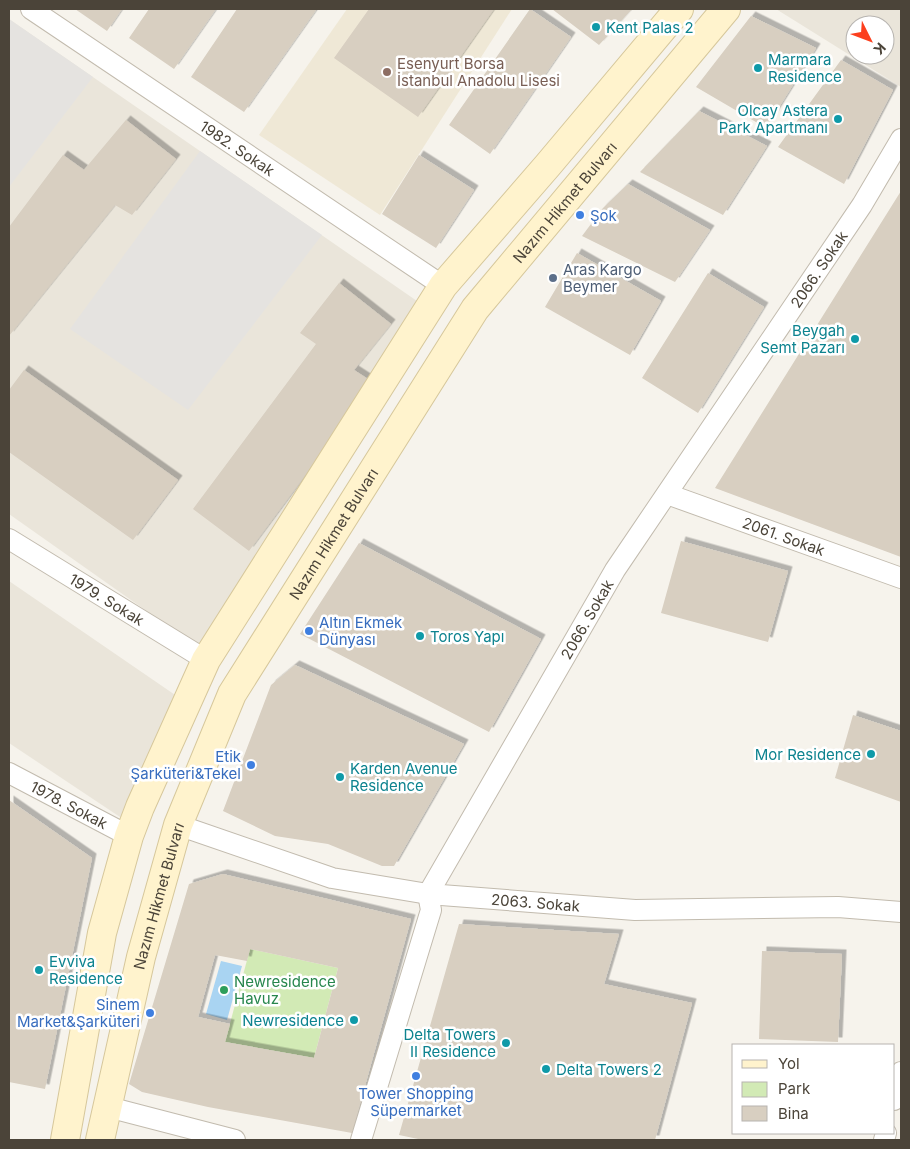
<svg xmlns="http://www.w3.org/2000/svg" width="910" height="1149" font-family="Inter,sans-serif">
  <defs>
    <filter id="shadow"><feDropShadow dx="4.5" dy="-4.5" stdDeviation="0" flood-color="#0004"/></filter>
  </defs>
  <rect width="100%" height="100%" fill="#f6f3ec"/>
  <path fill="#eae5da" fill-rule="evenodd" d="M776,9H901V87ZM855,25H885V55H855Z
    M9,19L430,310L216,643H192L9,514Z
    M9,581L181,699L129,823L9,743Z"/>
  <path fill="#efe8d6" d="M347,9H512L380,215L259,135Z"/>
  <path fill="#d2eab5" d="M250,949L338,968L314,1058L225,1042Z"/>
  <path fill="#e5e3e0" d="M9,19L93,77L9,187Z
    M200,151L322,235L188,410L70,329Z"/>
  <path fill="#a9d4f2" d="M221,961L242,966L227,1020L206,1014Z"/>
  <path fill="#d8cfc1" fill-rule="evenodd" filter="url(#shadow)" d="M75,9H122L107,31Z
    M149,9H216L174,69L129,38Z
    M237,9L316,10L244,112L191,77Z
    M369,9H494L418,117L334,58Z
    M530,9L571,37L490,154L449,125Z
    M552,9H632L599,45Z
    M751,16L816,48L766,128L696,87Z
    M841,60L893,90L844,184L778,147Z
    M699,111L767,146L723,215L640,172Z
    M126,120L176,159L132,215L115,205L9,336V227L63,155L84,170Z
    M419,155L474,190L436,248L382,214Z
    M628,184L710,230L675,282L582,236L603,208Z
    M901,191V557L715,488Z
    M577,253L661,301L630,355L545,307Z
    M708,273L764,307L698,413L642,378Z
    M339,283L391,324L354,370L374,383L249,551L193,509L316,344L300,333Z
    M24,370L178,480L133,540L9,452V390Z
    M681,541L788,571L768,642L661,613Z
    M359,543L541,639L489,732L300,634Z
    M295,665L464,744L394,866H382L328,844L275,836L223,811L271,685Z
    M853,715L901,731V802L835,778Z
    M9,800L92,858L45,1089L9,1082Z
    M223,874L411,919L352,1133L208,1107L142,1092L129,1084L189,884ZM250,949L338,968L314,1058L225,1042L230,1024L198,1017L215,955L247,961Z
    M459,924L619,934L604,984L692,1003L655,1140H423L399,1135Z
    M762,951L842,954L838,1042L759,1039Z"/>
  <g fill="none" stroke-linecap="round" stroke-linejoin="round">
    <defs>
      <g id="street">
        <path id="s1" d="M31,9L443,286"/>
        <path id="s2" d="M667,494L901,578"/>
        <path id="s3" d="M9,539L206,660"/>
        <path id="s4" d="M9,773L129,836"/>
        <path id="s5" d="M178,825L332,878L428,894L635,910L838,907L901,912"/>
        <path d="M894,1100L901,1072"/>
        <path d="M108,1107L235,1140"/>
        <path id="s6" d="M361,1140L431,910L428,894L615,570L862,205L901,139"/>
        <path d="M884,1140L886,1133"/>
      </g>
      <g id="secondary">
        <path d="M65,1140L102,933L129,836L140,807L206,660L443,286L548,165L679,9"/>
        <path id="s7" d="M100,1140L141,957L178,825L232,694L475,309L726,9"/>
      </g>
    </defs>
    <use href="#street" stroke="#c2bbae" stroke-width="22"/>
    <use href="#secondary" stroke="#d6c79b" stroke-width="30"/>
    <use href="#street" stroke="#fff" stroke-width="20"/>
    <use href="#secondary" stroke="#fff3cd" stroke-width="28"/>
  </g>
  <g fill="#0f9aa8" stroke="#fff" stroke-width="2">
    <circle cx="596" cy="27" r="5"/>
    <circle cx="758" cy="68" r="5"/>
    <circle cx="838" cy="119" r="5"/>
    <circle cx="855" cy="339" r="5"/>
    <circle cx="420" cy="636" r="5"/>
    <circle cx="871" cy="754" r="5"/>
    <circle cx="340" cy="777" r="5"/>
    <circle cx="39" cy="970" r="5"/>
    <circle cx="354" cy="1020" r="5"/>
    <circle cx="506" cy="1043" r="5"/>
    <circle cx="546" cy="1069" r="5"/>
  </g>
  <circle fill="#8d6e63" stroke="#fff" stroke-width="2" cx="387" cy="72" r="5"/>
  <g fill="#3f7fe0" stroke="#fff" stroke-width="2">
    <circle cx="580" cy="215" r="5"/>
    <circle cx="309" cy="631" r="5"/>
    <circle cx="251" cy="765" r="5"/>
    <circle cx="150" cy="1013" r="5"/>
    <circle cx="416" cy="1076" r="5"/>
  </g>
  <circle fill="#5c6f8a" stroke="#fff" stroke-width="2" cx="553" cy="278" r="5"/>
  <circle fill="#2e9e5b" stroke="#fff" stroke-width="2" cx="224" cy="990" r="5"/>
  <g text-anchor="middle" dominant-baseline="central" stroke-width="5" stroke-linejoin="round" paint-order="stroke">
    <g font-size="15" fill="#0d838f" stroke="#fff" text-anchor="start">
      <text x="606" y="27">Kent Palas 2</text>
      <text x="768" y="59">Marmara<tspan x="768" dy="17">Residence</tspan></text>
      <text x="828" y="110" text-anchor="end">Olcay Astera<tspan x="828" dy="17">Park Apartmanı</tspan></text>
      <text x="845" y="330" text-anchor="end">Beygah<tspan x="845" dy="17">Semt Pazarı</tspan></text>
      <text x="430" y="636">Toros Yapı</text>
      <text x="861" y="754" text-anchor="end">Mor Residence</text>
      <text x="350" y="768">Karden Avenue<tspan x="350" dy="17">Residence</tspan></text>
      <text x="49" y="961">Evviva<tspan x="49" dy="17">Residence</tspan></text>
      <text x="344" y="1020" text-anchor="end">Newresidence</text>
      <text x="496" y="1034" text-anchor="end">Delta Towers<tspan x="496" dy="17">II Residence</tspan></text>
      <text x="556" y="1069">Delta Towers 2</text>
    </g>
    <g font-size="15" fill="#785e54" stroke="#fff" text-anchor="start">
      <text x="397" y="63">Esenyurt Borsa<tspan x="397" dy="17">İstanbul Anadolu Lisesi</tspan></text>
    </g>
    <g font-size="15" fill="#4b4439" stroke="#fff">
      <text stroke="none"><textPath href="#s1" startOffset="249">1982. Sokak</textPath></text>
      <text stroke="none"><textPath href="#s7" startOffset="1061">Nazım Hikmet Bulvarı</textPath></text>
      <text stroke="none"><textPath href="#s6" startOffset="994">2066. Sokak</textPath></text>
      <text stroke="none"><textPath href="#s7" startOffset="656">Nazım Hikmet Bulvarı</textPath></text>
      <text stroke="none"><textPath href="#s2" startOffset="124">2061. Sokak</textPath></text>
      <text stroke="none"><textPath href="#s3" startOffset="115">1979. Sokak</textPath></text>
      <text stroke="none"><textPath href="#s6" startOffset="574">2066. Sokak</textPath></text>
      <text stroke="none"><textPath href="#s4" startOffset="68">1978. Sokak</textPath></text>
      <text stroke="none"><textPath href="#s7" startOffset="251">Nazım Hikmet Bulvarı</textPath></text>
      <text stroke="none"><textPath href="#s5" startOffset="368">2063. Sokak</textPath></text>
    </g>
    <g font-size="15" fill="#366cbe" stroke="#fff" text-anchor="start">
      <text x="590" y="215">Şok</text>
      <text x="319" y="622">Altın Ekmek<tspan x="319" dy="17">Dünyası</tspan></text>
      <text x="241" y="756" text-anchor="end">Etik<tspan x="241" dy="17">Şarküteri&amp;Tekel</tspan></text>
      <text x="140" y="1004" text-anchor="end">Sinem<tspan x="140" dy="17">Market&amp;Şarküteri</tspan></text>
      <text x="416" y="1093" text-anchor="middle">Tower Shopping<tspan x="416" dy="17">Süpermarket</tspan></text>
    </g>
    <g font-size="15" fill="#4e5e75" stroke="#fff" text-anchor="start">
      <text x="563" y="269">Aras Kargo<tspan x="563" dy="17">Beymer</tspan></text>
    </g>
    <g font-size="15" fill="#27864d" stroke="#fff" text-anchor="start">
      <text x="234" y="981">Newresidence<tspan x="234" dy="17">Havuz</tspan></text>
    </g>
  </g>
  <rect width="910" height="1149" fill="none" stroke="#4b4439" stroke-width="20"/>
  <rect x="732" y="1044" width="162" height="90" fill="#ffffff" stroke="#b7b4b0"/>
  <rect x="742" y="1060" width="25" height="8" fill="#fff3cd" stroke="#b7b4b0"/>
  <text x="778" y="1069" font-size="15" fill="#4b4439">Yol</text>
  <rect x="742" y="1082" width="25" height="15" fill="#d2eab5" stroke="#b7b4b0"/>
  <text x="778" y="1094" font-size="15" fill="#4b4439">Park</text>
  <rect x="742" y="1106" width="25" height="15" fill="#d8cfc1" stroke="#b7b4b0"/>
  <text x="778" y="1119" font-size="15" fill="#4b4439">Bina</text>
  <g transform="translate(870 40) rotate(132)"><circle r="24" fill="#ffffff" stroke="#b7b4b0"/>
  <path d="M0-4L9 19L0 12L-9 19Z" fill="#fc3f1d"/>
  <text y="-8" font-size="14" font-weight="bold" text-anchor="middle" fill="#4b4439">K</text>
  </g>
</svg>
